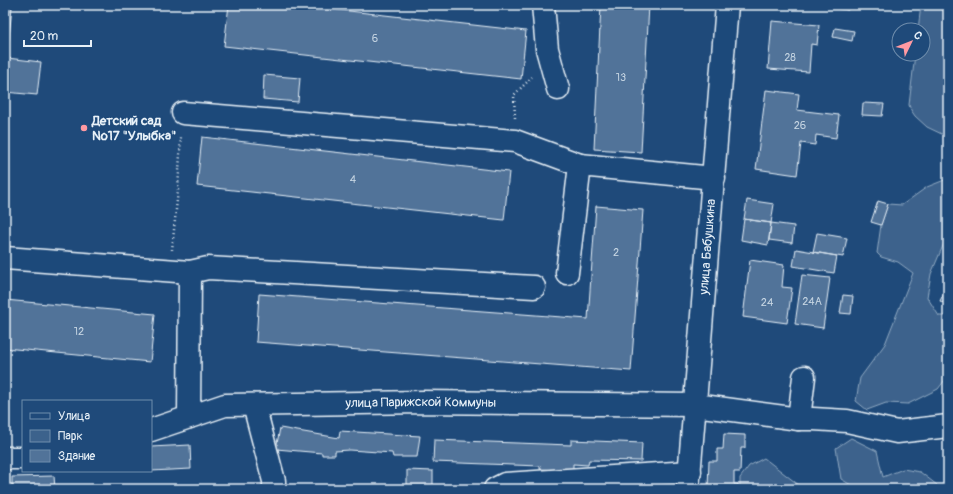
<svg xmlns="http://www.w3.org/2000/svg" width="953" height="494" font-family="Pangolin,sans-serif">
  <rect width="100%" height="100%" fill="#1f4a7a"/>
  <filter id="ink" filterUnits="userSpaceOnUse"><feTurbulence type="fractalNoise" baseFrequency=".025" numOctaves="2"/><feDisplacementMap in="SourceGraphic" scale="8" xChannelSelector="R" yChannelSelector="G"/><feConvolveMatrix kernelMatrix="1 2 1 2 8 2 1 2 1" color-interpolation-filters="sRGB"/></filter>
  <g filter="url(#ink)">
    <path fill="#3c628c" stroke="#92aac2" d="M921,5H948V121L946,128L948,129V137L927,127L915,116L911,110L909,105L915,54H923V30H918Z
      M947,179H948V234L931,274L927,297L939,316H948V376L938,389L908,404L886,403L867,410L856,401L860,378L885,344L913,273L898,262L881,257L877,253L881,225L888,204L902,205L927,187Z
      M851,438L877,451L883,477L903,469L920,472L937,485L936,489H854L856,488L841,479L836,448Z
      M764,458L804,489H755L752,488V489H740V478L749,466Z"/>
    <path fill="#517399" stroke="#e8f1f8" d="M229,5H296L526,31L521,79L224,46Z
      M601,5H649L641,152L594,149Z
      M834,5H848V10L834,8Z
      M5,6L12,7L7,58L41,62L37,95L5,92Z
      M772,21L819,25L817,45L811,44L809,72L768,69Z
      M835,28L854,31L852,41L833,37Z
      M264,75L300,78L298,102L263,99Z
      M766,90L799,94L797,110L839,115L836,138L816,135L815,145L801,143L797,175L756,169Z
      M863,103L884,104L882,116L862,115Z
      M202,137L509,172L504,220L197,186Z
      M747,200L774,204L771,223L744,219Z
      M878,201L888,204L881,225L871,222Z
      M596,206L643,210L631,371L256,342L259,294L588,319Z
      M744,219L771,223L768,245L741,240Z
      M771,223L794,226L792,243L769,240Z
      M817,233L847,238L843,257L813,252Z
      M796,249L837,256L834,273L793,266Z
      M750,260L784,265L782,287L792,288L787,323L743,317Z
      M802,275L830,278L823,328L795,324Z
      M948,284V305L940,301Z
      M843,295L853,296L851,314L840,313Z
      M5,300L155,314L150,362L5,348Z
      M280,428L339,438L340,431L420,436L417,457H393L392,453L350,450L335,451V455H322V453L276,449Z
      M724,434L745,435V448H741L740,472H734V484H738V489H708L709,461H717V449H723Z
      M434,440L571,445V440L642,443L641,461L589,460L588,465L573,464V471L540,469V466L433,462Z
      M190,445L191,469L151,471V447Z
      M407,470L433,471V486H438V489H413V486H407Z
      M54,476L55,489H12V477Z"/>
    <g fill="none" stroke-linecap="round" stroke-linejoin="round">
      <defs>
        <g id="minor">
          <path d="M543,5L547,49L558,89"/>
          <path d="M183,113L515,141L580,165L714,178"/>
          <path d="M5,258L190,272"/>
          <path d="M567,273L580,165"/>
          <path d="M254,405L274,481V489"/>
          <path d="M189,417L190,272L208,268L534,287"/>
          <path d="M799,419L804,377"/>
          <path id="s1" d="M151,430L225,405L423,402L695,405L799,419H813L847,421L897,432L948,426"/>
          <path d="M5,458H23"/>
          <path d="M495,489L505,484L690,472"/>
          <path id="s2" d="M688,489L727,5"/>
        </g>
      </defs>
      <use href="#minor" stroke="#e8f1f8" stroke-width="25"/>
      <path stroke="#e8f1f8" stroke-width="2.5" stroke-dasharray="1 3" stroke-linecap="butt" d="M515,118L514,95L532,77
        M172,250L178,190L181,135"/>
      <use href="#minor" stroke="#1f4a7a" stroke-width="22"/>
    </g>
  </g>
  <circle fill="#ff9aa2" stroke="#1f4a7a" stroke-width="1.5" cx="84" cy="128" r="4"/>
  <g text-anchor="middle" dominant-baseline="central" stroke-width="3.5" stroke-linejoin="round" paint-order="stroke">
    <g font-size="11" fill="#c2d2e0">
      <text x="375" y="38">6</text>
      <text x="790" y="57">28</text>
      <text x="621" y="77">13</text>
      <text x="800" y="125">26</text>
      <text x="353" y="179">4</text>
      <text x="616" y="252">2</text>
      <text x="812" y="301">24А</text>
      <text x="767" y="302">24</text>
      <text x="79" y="331">12</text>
    </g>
    <g font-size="13" font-weight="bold" fill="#e8f1f8" stroke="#1f4a7a" text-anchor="start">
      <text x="92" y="121">Детский сад<tspan x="92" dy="15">№17 "Улыбка"</tspan></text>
    </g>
    <g font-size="13" fill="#e8f1f8" stroke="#1f4a7a">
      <text stroke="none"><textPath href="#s2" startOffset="243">улица Бабушкина</textPath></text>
      <text stroke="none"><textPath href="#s1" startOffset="274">улица Парижской Коммуны</textPath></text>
    </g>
  </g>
  <rect width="953" height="494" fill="none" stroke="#1f4a7a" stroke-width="20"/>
  <rect x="10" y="10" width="933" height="474" fill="none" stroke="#e8f1f8" stroke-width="1.5" filter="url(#ink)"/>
  <rect x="22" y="400" width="130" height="72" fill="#1f4a7a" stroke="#6f8dac"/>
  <rect x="30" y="413" width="20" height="6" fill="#1f4a7a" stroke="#6f8dac"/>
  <text x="58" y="420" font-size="12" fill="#e8f1f8">Улица</text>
  <rect x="30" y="430" width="20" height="12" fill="#3c628c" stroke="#6f8dac"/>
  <text x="58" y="440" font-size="12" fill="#e8f1f8">Парк</text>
  <rect x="30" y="450" width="20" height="12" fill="#517399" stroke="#6f8dac"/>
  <text x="58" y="460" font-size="12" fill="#e8f1f8">Здание</text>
  <g transform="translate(911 42) rotate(47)"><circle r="19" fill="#1f4a7a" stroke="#6f8dac"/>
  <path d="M0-3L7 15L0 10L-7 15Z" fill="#ff9aa2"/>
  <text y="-6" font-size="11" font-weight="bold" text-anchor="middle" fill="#e8f1f8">С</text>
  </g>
  <path d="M24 40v6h67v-6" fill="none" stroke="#e8f1f8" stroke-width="2"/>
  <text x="30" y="40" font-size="12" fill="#e8f1f8" stroke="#1f4a7a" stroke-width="3" paint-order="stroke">20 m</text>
</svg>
